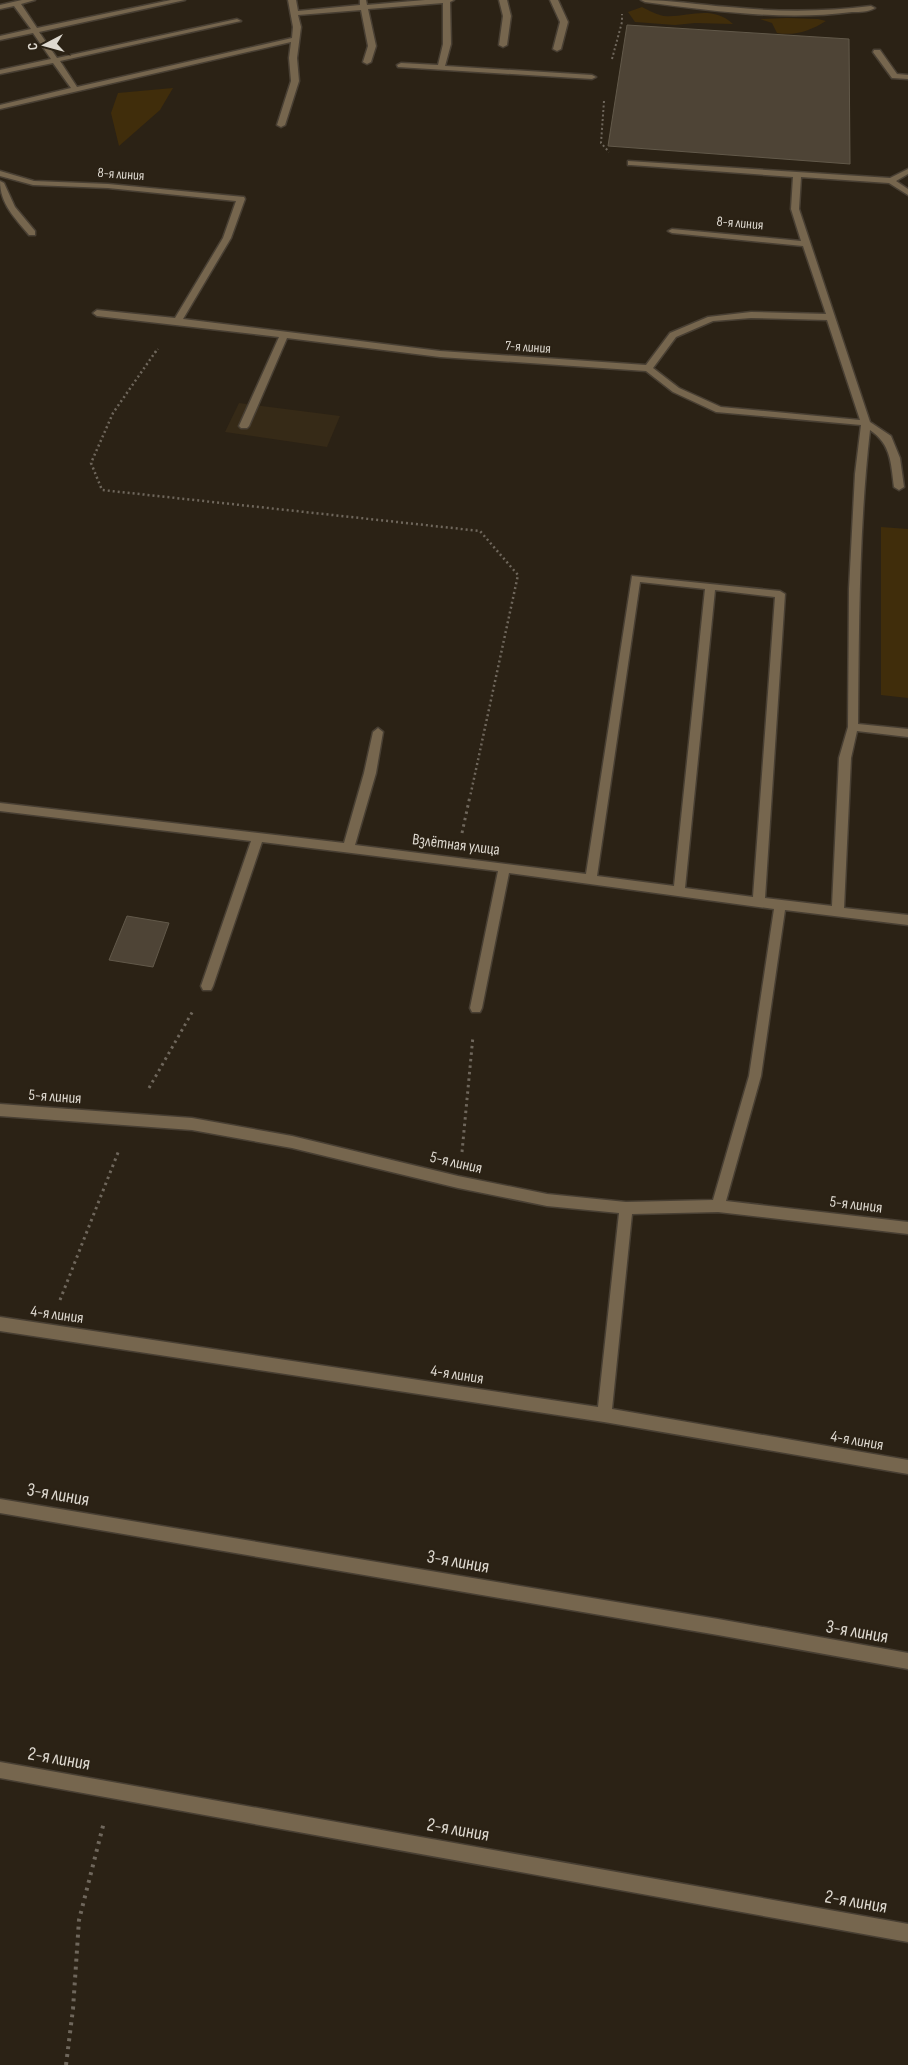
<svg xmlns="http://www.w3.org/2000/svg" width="908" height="2065" font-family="'Sofia Sans Condensed',sans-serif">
  <rect width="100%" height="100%" fill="#2b2215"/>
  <path fill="#362a17" d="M239,403L340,416L327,447L225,432Z"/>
  <path fill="#402d0b" d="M642,7C648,10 657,15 664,16C688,18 711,4 733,24L695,23L675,25L635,22L628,12Z
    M787,18L818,19L826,21C810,31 795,36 777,33L772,23L760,19Z
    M173,88L160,110L119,146L111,113L118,93Z
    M881,527L908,529V698L881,695Z"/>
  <path fill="#4e4436" stroke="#62594a" d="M627,25L849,39L850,164L608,146Z
    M127,916L169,923L153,967L109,960Z"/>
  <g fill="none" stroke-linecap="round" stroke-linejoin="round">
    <defs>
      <path id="minor" d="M22,0H35L21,4L37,28L171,0H185L39,32L57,58L237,19L241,21L60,61L77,87L292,38L293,27L288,0H296L298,11L360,5V0H366L367,5L425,0H454L450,2L451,44L445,66L592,75L596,77L592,79L398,67L397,65L401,63L438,65L443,44V3L368,9L376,46L371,62L367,64L363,62L368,46L361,10L298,15L301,27L297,58L299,81L285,125L281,127L277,125L291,81L289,58L291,42L0,109V105L71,88L53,63L0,74V70L51,59L33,33L0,40V36L31,29L14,6L0,9V5Z
        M499,0H507L511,16L507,45L503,47L499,45L503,16Z
        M550,0H558L568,22L561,49L557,51L553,49L560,22Z
        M641,0C671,0 700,5 729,7C777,12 824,12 871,6L875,8C869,12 860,12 852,12C784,21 713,11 645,2Z
        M874,50H880L897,74L908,75V79L892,78L873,52Z
        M628,161L890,178L908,169V174L896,181L908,189V195L889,183L801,177L799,209L870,422L891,436L900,458L904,487L899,490L894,487C891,463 891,444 870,430C859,527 859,625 858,724L908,729V737L857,731L851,758L844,908L908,915V925L785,910L761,1076L726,1201L908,1222V1234L718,1212L632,1214L612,1409L908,1460V1474L604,1422L0,1331V1317L598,1407L619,1213L547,1206L458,1188L292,1148L192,1130L0,1116V1104L192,1118L292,1136L458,1176L547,1194L626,1202L713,1200L749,1076L774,909L509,873L482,1008L480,1012H472L470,1008L498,871L262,842L213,986L211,990H203L201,986L251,841L0,811V803L344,843L364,773L373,732L378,728L383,732L376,773L355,845L586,874L632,576L780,591L785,594L765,898L832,906L839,758L848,727L849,589L855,474L861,425L716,412L673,392L646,371L440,357L287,338L249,426L247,428H241L239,426L279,337L97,316L93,313L97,310L175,318L223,238L236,201L108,188L33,185L0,176V171L34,181L108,184L244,197L245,199L231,238L183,319L440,351L646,365L670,333L708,317L751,312L826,314L803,246L672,233L668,231L672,229L801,241L791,209L793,177L631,165H628ZM751,318L827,320L860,420L721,407L679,388L653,368L676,337L713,321ZM640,582L705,589L674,886L597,876ZM715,590L775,597L753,897L685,888Z
        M0,181L4,183L15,207L35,231V235H29C15,218 0,204 0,181Z
        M0,1499L718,1619L908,1653V1669L718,1635L0,1513Z
        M0,1762L908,1924V1942L0,1778Z"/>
    </defs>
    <use href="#minor" stroke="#483f33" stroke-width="3"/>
    <path stroke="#6f675c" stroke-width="2" stroke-dasharray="2 2.5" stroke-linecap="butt" d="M612,59L622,22V14
      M604,101L601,143L609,152
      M155,353L158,349"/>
    <path stroke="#6f675c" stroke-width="2.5" stroke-dasharray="2 3" stroke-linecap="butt" d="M156,351L113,413L91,463L102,490L480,531L518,575L470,797"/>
    <path stroke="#6f675c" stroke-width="3" stroke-dasharray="2.5 4" stroke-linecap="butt" d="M462,833L470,796
      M149,1088L194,1009
      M462,1152L473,1036
      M60,1300L119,1150"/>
    <path stroke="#6f675c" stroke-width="4" stroke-dasharray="3 5" stroke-linecap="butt" d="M66,2065L73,2009L79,1920L104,1822"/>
    <use href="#minor" fill="#76664e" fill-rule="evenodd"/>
  </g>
  <g text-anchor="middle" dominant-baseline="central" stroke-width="4" stroke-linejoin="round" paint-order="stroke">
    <g font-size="14" fill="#ded9d0" stroke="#2b2215">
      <text transform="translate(121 174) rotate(4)">8-я линия</text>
      <text transform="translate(740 223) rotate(5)">8-я линия</text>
      <text transform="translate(528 347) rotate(4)">7-я линия</text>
    </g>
    <g font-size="16" fill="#ded9d0" stroke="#2b2215">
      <text transform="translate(456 845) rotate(7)">Взлётная улица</text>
      <text transform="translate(55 1097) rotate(4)">5-я линия</text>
      <text transform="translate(456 1163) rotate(13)">5-я линия</text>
      <text transform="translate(856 1205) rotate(7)">5-я линия</text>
      <text transform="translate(57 1315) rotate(8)">4-я линия</text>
      <text transform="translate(457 1375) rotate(9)">4-я линия</text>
      <text transform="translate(857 1441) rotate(10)">4-я линия</text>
    </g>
    <g font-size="19" fill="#ded9d0" stroke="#2b2215">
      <text transform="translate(58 1495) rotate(10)">3-я линия</text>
      <text transform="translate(458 1562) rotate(10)">3-я линия</text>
      <text transform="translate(857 1632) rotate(10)">3-я линия</text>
      <text transform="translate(59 1759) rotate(10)">2-я линия</text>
      <text transform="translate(458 1830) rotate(10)">2-я линия</text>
      <text transform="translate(856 1902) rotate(10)">2-я линия</text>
    </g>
  </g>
  <g transform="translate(45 45) rotate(264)" stroke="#2b2215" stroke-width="4" paint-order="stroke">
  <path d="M0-4L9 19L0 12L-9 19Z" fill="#ded9d0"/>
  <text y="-8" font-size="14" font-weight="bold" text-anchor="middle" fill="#ded9d0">С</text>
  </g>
</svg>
